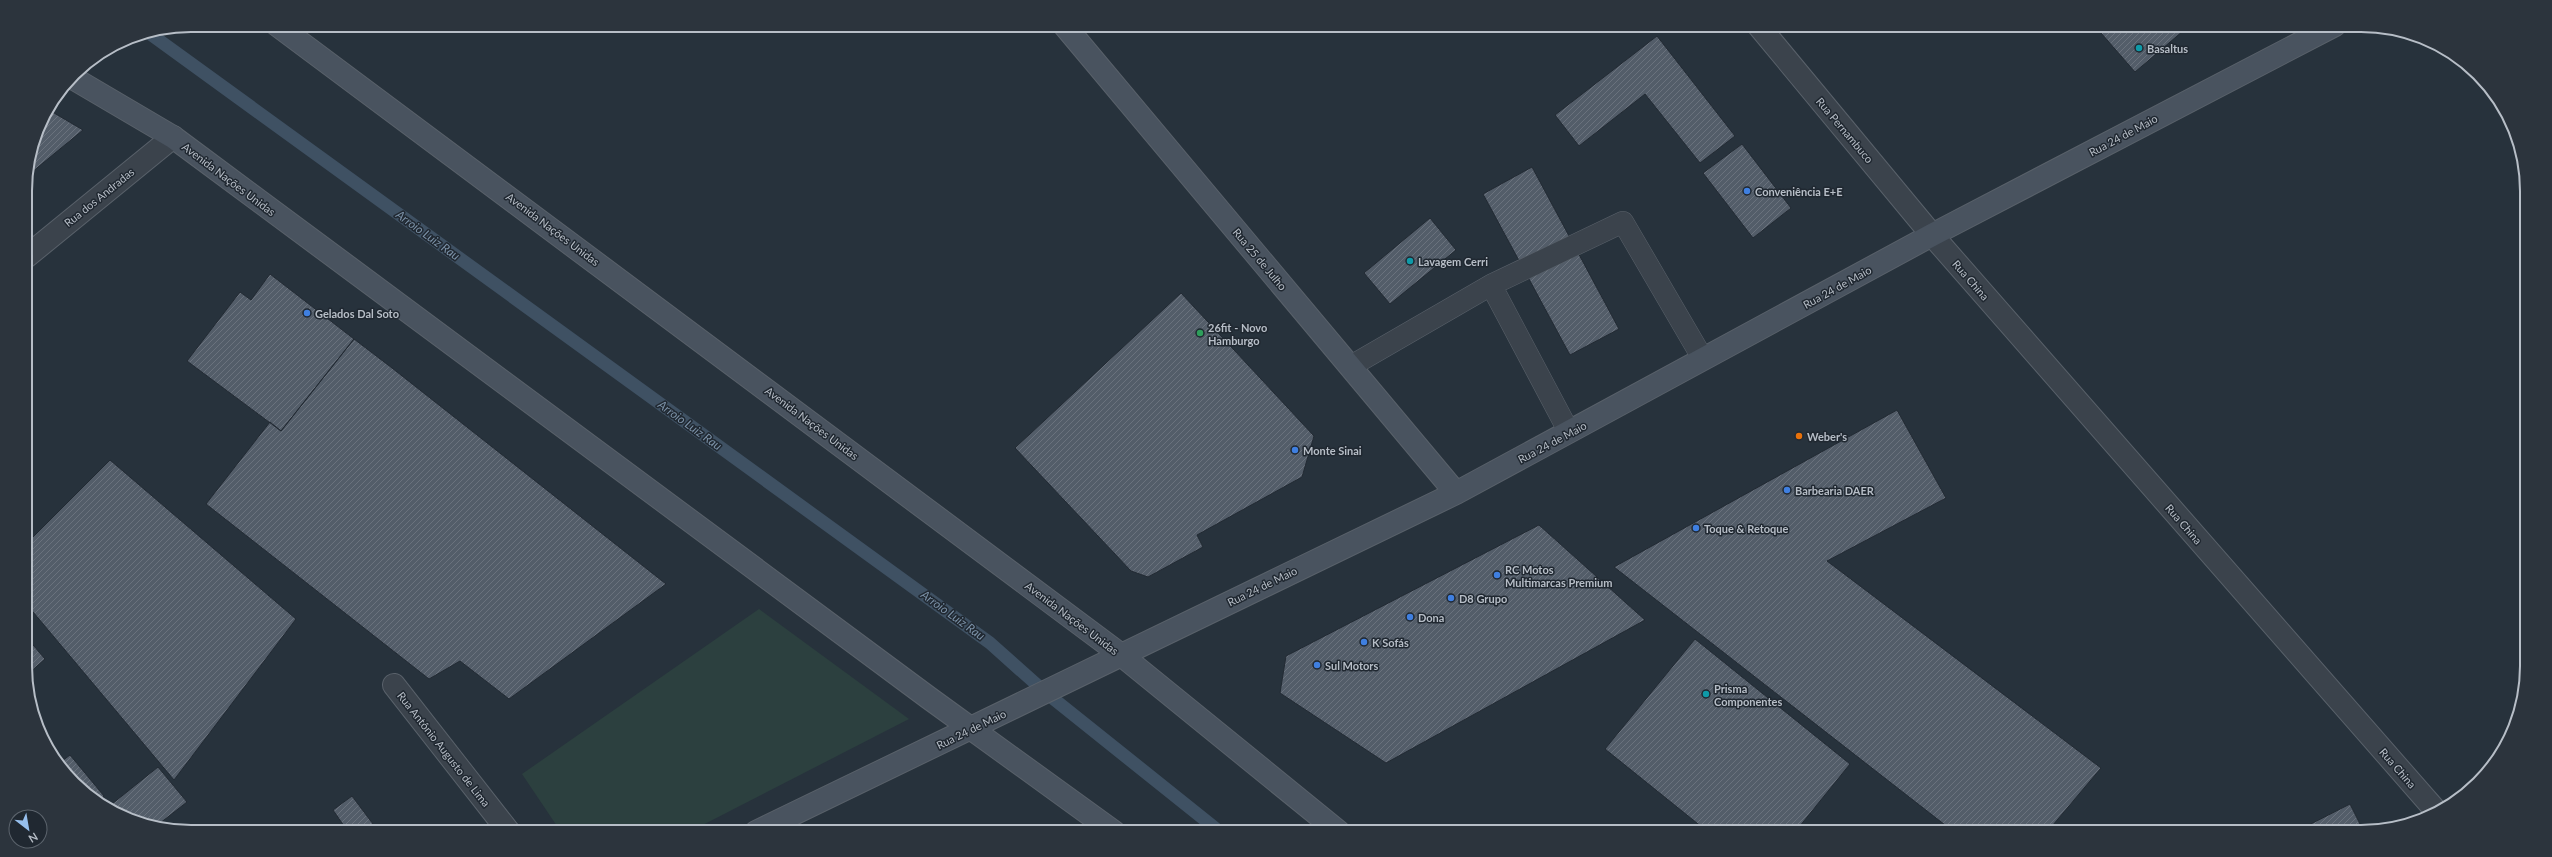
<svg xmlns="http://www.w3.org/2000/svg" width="2552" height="857" font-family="Lato,sans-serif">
  <defs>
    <pattern id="building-hatch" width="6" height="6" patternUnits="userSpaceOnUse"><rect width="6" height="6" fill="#535d69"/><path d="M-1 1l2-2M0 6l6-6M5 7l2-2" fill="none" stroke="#6a727d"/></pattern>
  </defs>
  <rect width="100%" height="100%" fill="#27323c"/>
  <path fill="#2c403f" d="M759,609L909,719L689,832H561L522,774Z"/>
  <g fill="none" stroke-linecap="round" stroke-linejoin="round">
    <path stroke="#3f5163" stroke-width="13" d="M149,33L990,643L1045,692L1220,832"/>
  </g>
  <path fill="url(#building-hatch)" stroke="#222a33" d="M2094,25H2190L2135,72Z
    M1657,36L1735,136L1700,163L1645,94L1579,146L1555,115Z
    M49,110L83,130L26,177L38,127Z
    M1742,144L1791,208L1753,238L1703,173Z
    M1532,167L1619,329L1570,355L1483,194Z
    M1430,218L1456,250L1390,304L1364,273Z
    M270,274L354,339L281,431L187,361L240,292L251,300Z
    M1181,293L1314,436L1302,477L1197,535L1203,547L1148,577L1131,571L1015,448Z
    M354,339L392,368L666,584L509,699L460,661L429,679L206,504L270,422L281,431Z
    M1897,410L1946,498L1827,561L2101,768L2047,832H1954L1614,567Z
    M110,460L296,619L174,780L28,606L27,543Z
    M1539,525L1645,620L1386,763L1280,693L1286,656Z
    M28,639L45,659L28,674Z
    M1695,639L1850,764L1795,832H1708L1605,749Z
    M70,755L104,796L97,803L66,776L58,764Z
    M158,767L187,802L155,827L148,826L107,808Z
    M352,796L379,832H336L344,826L333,810Z
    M2350,804L2364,832H2295Z"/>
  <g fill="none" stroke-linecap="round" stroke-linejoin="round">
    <defs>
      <path id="lane" d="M1491,285L1569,432
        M1351,366L1491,285L1623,222L1703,359"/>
      <path id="street" d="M1758,25L1932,235L2437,812
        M26,257L173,137
        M394,685L509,832"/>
      <path id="secondary" d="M277,25L1120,654L1339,832
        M1064,25L1456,493
        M71,77L173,137L929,698L1114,832
        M756,832L1456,493L1932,235L2335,25"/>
    </defs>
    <use href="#lane" stroke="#59616a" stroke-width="22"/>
    <use href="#street" stroke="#59616a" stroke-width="24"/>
    <use href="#secondary" stroke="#59616a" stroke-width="24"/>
    <use href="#lane" stroke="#3b434c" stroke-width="21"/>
    <use href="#street" stroke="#3b434c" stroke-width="22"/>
    <use href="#secondary" stroke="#49535f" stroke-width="22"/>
  </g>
  <g fill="#0f9aa8" stroke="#202831" stroke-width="1.5">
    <circle cx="2139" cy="48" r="4"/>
    <circle cx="1410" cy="261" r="4"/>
    <circle cx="1706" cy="694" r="4"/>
  </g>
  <g fill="#3f7fe0" stroke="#202831" stroke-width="1.5">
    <circle cx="1747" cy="191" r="4"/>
    <circle cx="307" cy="313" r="4"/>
    <circle cx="1295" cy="450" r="4"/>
    <circle cx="1787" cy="490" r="4"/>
    <circle cx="1696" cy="528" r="4"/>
    <circle cx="1497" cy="575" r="4"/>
    <circle cx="1451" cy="598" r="4"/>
    <circle cx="1410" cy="617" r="4"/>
    <circle cx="1364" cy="642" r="4"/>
    <circle cx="1317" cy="665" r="4"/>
  </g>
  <circle fill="#2e9e5b" stroke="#202831" stroke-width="1.5" cx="1200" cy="333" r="4"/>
  <circle fill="#e8710a" stroke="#202831" stroke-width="1.5" cx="1799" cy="436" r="4"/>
  <g text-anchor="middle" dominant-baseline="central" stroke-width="3" stroke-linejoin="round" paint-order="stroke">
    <g font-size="11" font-weight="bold" fill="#b7bec7" stroke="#202831" text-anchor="start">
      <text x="2147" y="48">Basaltus</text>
      <text x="1755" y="191">Conveniência E+E</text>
      <text x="1418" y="261">Lavagem Cerri</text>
      <text x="315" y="313">Gelados Dal Soto</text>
      <text x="1208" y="327">26fit - Novo<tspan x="1208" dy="13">Hamburgo</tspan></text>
      <text x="1807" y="436">Weber's</text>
      <text x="1303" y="450">Monte Sinai</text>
      <text x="1795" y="490">Barbearia DAER</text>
      <text x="1704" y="528">Toque &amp; Retoque</text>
      <text x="1505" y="569">RC Motos<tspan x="1505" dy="13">Multimarcas Premium</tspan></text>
      <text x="1459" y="598">D8 Grupo</text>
      <text x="1418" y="617">Dona</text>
      <text x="1372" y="642">K Sofás</text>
      <text x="1325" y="665">Sul Motors</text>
      <text x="1714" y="688">Prisma<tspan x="1714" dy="13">Componentes</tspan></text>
    </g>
    <g font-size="11" fill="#b7bec7" stroke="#202831">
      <text transform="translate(1845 130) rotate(50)">Rua Pernambuco</text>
      <text transform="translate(2123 135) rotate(-28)">Rua 24 de Maio</text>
      <text transform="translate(229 179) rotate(37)">Avenida Nações Unidas</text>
      <text transform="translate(99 197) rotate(-39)">Rua dos Andradas</text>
      <text transform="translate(553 229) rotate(37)">Avenida Nações Unidas</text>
      <text transform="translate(1260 259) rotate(50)">Rua 25 de Julho</text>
      <text transform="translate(1971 280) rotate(49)">Rua China</text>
      <text transform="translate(1837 287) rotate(-29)">Rua 24 de Maio</text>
      <text transform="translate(812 423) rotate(37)">Avenida Nações Unidas</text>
      <text transform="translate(1552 442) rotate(-28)">Rua 24 de Maio</text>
      <text transform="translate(2184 524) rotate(49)">Rua China</text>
      <text transform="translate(1262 586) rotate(-26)">Rua 24 de Maio</text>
      <text transform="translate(1072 618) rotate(37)">Avenida Nações Unidas</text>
      <text transform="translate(971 729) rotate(-26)">Rua 24 de Maio</text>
      <text transform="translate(444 749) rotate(52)">Rua Antônio Augusto de Lima</text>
      <text transform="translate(2398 768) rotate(49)">Rua China</text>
    </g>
    <g font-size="12" font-style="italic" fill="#7b91a7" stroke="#202831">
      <text transform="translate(428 235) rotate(36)">Arroio Luiz Rau</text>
      <text transform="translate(690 425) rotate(36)">Arroio Luiz Rau</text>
      <text transform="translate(953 615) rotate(36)">Arroio Luiz Rau</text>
    </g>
  </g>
  <path d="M0 0H2552V857H0ZM191 32H2361A159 159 0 0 1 2520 191V666A159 159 0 0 1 2361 825H191A159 159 0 0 1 32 666V191A159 159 0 0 1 191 32Z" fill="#2c343d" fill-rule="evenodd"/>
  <path fill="none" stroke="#b7bec7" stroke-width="2" d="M191 32H2361A159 159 0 0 1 2520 191V666A159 159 0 0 1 2361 825H191A159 159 0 0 1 32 666V191A159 159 0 0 1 191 32Z"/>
  <g transform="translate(28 829) rotate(149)"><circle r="19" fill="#202831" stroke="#5c646d"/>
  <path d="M0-3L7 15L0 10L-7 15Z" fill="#96bfed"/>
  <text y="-6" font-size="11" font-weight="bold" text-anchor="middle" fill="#b7bec7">N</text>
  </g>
</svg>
